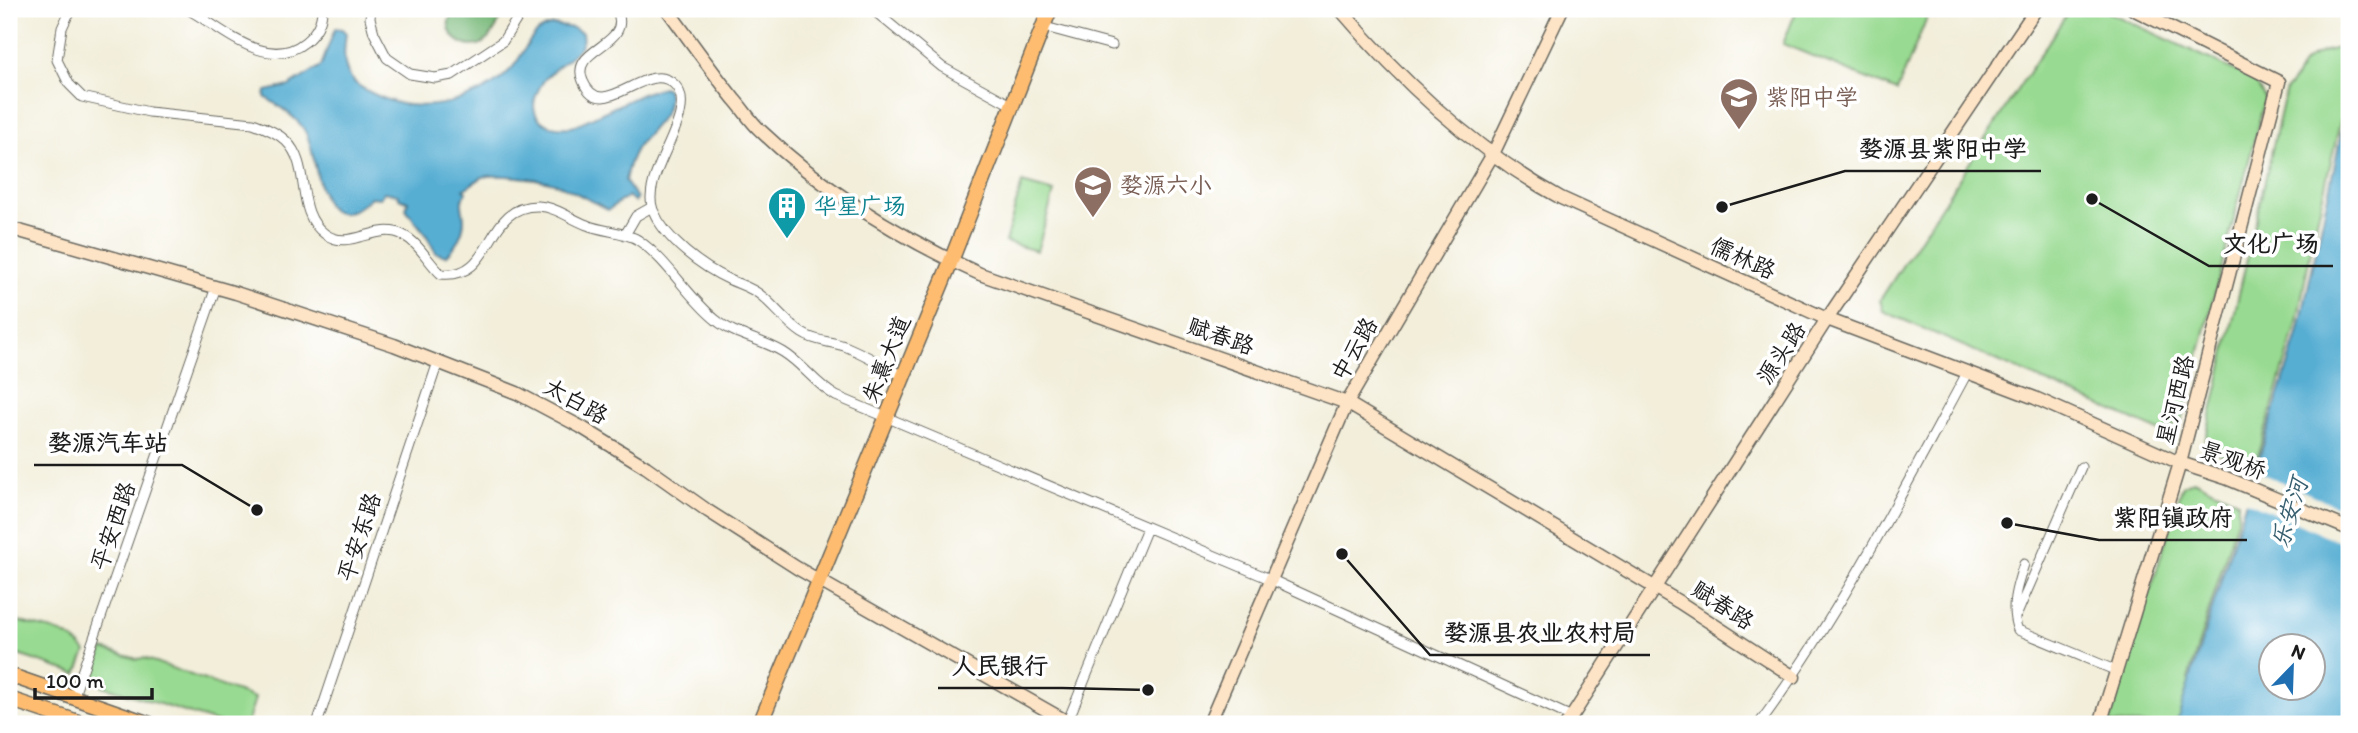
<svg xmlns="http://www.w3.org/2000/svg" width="2358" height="733" font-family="Itim,'LXGW WenKai TC',sans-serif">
  <rect width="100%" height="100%" fill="#fff"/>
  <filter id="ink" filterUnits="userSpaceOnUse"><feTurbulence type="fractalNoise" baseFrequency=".0143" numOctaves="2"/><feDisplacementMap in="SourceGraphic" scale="14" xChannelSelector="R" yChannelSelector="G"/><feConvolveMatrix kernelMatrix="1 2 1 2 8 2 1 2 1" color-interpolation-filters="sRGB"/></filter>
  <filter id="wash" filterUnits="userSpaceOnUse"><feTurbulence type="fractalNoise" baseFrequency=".00686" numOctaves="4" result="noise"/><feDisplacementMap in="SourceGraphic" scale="28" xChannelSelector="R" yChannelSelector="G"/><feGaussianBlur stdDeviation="1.57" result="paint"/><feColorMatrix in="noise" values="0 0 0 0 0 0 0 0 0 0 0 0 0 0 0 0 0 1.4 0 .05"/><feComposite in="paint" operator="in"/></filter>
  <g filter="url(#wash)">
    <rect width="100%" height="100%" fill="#f2eeda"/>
    <path fill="#98da91" stroke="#5a7b56" stroke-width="2" d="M1797,9H1914L1928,15L1897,91L1783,44Z
      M2070,9H2102L2253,79L2265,98L2182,421L2161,432L1883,311L1880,300Z
      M2349,47V85L2315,229L2296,327L2257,459C2239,465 2217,455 2205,442L2286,89C2298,79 2299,68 2306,61C2317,52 2335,48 2349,47Z
      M1022,183L1054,192L1037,251L1005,242Z
      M2193,480L2238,501V516L2188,679L2194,696L2185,724H2109L2183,485Z
      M9,618C38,630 65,625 86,652L77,674L9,652Z
      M103,649L137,659L144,658L255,698L247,724H222L100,685L94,675Z"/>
    <path fill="#7aba7b" stroke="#4b6b4c" stroke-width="2" d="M459,9H499C503,23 488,46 473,46C452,45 438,20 459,9Z"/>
    <path fill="#56aed3" stroke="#396578" stroke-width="2" fill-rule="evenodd" d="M554,25L573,28L582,33C583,39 583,43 579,48C569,61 552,68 543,82C523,112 539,130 572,127L644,93L663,87L667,89C675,115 648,129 636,149C630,159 627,170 625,181L637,198L635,202L628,196L608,210C602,206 561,185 554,183C540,179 496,173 483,177C477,180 470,186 464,189L466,192C458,203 464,208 464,220C464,232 455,249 446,256L436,253L425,233L406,210L408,201L399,198V195L384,192L380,198L371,197C312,252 322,154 303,128C295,116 277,105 265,97L266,91L289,86L321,66L335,28L342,29L346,33C343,55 341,77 364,89C377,96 394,104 409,105C444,109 488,95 512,68C527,51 529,29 554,25Z
      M2349,98V724H2176L2298,334ZM2270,646H2312V688H2270Z"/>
    <path fill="#f2eeda" d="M2252,469L2349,511V546L2243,500Z"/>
  </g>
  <g filter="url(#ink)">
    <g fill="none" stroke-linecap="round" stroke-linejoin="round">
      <defs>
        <path id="street" d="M74,9L68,15L62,28L57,60L69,84L82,97L149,112L253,123C264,127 277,132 286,141C312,166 294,212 325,234C350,252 377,221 403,235C419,243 428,262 441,274C496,280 483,205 538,206C556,207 571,219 587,225C603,232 624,231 638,240C669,261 687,297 716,320C735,336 762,339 783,352C803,364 815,384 836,396L1270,579L1572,717
          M187,9C221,27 267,73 305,42C316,33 322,23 322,9
          M371,9L370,18L374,33L387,58L410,74L435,78L452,75L503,41L523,9
          M616,9C636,46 568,47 583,81C602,127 647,56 675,85C701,113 639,174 653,210C665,240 702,267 730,280C741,285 753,288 763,297C776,308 787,323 802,333C815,342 832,341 847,347C866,355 885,366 903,376
          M872,9L942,67L1013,106
          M2153,18L2158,9
          M1045,27L1112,45
          M625,235L636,216L652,207
          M2024,564C2017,585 2009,608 2018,630L2117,671
          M2017,614L2081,467
          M73,698L216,287
          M1067,723L1147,528
          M317,724L438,362
          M1759,724C1840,614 1902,493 1967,373"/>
        <path id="secondary" d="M667,9C689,39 710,69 734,99C743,109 751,122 761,131C824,191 901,238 980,274L1347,403L1679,602L1794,677
          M1340,9C1403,83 1475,151 1561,198L1827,319L2035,398L2180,463L2226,478L2349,529
          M9,228L236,293L394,345L517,393L581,427L646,467L708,511L797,568L1071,724
          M1209,724L1347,403L1493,154L1562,9
          M1567,724L1827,319L2036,9
          M2100,724L2180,463L2279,82L2133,9"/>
        <path id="primary" d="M9,675L150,724
          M9,699L84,724
          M760,724L951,261L1050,9"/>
      </defs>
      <use href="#street" stroke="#67665e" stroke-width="11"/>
      <use href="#secondary" stroke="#67665e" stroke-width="15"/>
      <use href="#primary" stroke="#67665e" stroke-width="17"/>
      <use href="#street" stroke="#fff" stroke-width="9"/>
      <use href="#secondary" stroke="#fee4c6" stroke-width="12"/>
      <use href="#primary" stroke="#fdbc70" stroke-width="14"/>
    </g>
  </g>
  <defs>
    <symbol id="school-pin" viewBox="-11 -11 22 30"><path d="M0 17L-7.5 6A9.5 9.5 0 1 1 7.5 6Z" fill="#8d6e63" stroke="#fff"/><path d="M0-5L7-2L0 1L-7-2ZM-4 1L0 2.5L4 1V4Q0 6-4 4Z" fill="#fff"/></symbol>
    <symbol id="building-pin" viewBox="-11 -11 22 30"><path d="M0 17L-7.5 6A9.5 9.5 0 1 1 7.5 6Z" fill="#0f9aa8" stroke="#fff"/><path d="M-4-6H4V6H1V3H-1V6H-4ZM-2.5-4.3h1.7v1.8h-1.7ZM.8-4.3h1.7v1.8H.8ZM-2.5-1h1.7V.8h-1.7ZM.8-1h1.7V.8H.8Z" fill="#fff"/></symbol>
  </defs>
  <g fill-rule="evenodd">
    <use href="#school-pin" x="1717" y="75" width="44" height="60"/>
    <use href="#school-pin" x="1071" y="163" width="44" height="60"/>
    <use href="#building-pin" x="765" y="184" width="44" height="60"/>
  </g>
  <g text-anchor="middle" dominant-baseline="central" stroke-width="7" stroke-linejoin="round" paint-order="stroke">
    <g font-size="23" fill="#785e54" stroke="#fff" text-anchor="start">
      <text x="1766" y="97">紫阳中学</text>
      <text x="1120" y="185">婺源六小</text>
    </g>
    <g font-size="23" fill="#0d838f" stroke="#fff" text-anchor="start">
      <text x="814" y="206">华星广场</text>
    </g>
    <g font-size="23" fill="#1c1c1c" stroke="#fff">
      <text transform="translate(1743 258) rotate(24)">儒林路</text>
      <text transform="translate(1221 336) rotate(19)">赋春路</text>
      <text transform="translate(1354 349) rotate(-60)">中云路</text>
      <text transform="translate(1781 353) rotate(-57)">源头路</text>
      <text transform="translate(886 359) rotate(-68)">朱熹大道</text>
      <text transform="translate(2175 400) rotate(-76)">星河西路</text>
      <text transform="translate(576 401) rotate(29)">太白路</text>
      <text transform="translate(2233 460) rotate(20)">景观桥</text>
      <text transform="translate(113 526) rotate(-71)">平安西路</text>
      <text transform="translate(359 537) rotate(-72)">平安东路</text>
      <text transform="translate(1723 605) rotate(33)">赋春路</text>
    </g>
    <g font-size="24" font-style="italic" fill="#365e6e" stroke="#fff">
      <text transform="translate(2289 513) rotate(-73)">乐安河</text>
    </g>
  </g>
  <path fill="none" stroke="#1c1c1c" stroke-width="2.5" d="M1722 207L1845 171H2041M2092 199L2209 266H2333M257 510L182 465H34M2007 523L2099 540H2247M1342 554L1430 655H1650M1148 690L1062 688H938"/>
  <g fill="#1c1c1c" stroke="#fff" stroke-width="2.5">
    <circle cx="1722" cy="207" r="7"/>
    <circle cx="2092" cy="199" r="7"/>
    <circle cx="257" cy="510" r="7"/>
    <circle cx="2007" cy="523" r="7"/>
    <circle cx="1342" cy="554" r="7"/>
    <circle cx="1148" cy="690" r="7"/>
  </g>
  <g font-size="24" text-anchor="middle" font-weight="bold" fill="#1c1c1c" stroke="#fff" stroke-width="7" stroke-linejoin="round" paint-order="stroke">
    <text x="1943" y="157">婺源县紫阳中学</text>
    <text x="2271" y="252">文化广场</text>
    <text x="108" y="451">婺源汽车站</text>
    <text x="2173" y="526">紫阳镇政府</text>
    <text x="1540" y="641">婺源县农业农村局</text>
    <text x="1000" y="674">人民银行</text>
  </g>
  <rect width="2358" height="733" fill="none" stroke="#fff" stroke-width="35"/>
  <g transform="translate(2292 667) rotate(23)"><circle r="33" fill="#ffffff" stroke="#a4a4a4" stroke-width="2"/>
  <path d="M0-5L12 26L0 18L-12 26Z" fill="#1f6fb2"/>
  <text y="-10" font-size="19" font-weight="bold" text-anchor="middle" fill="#1c1c1c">N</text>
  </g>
  <path d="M35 688v10h117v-10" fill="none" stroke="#1c1c1c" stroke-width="3.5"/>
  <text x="46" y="688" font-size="21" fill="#1c1c1c" stroke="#ffffff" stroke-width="5" paint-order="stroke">100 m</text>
</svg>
